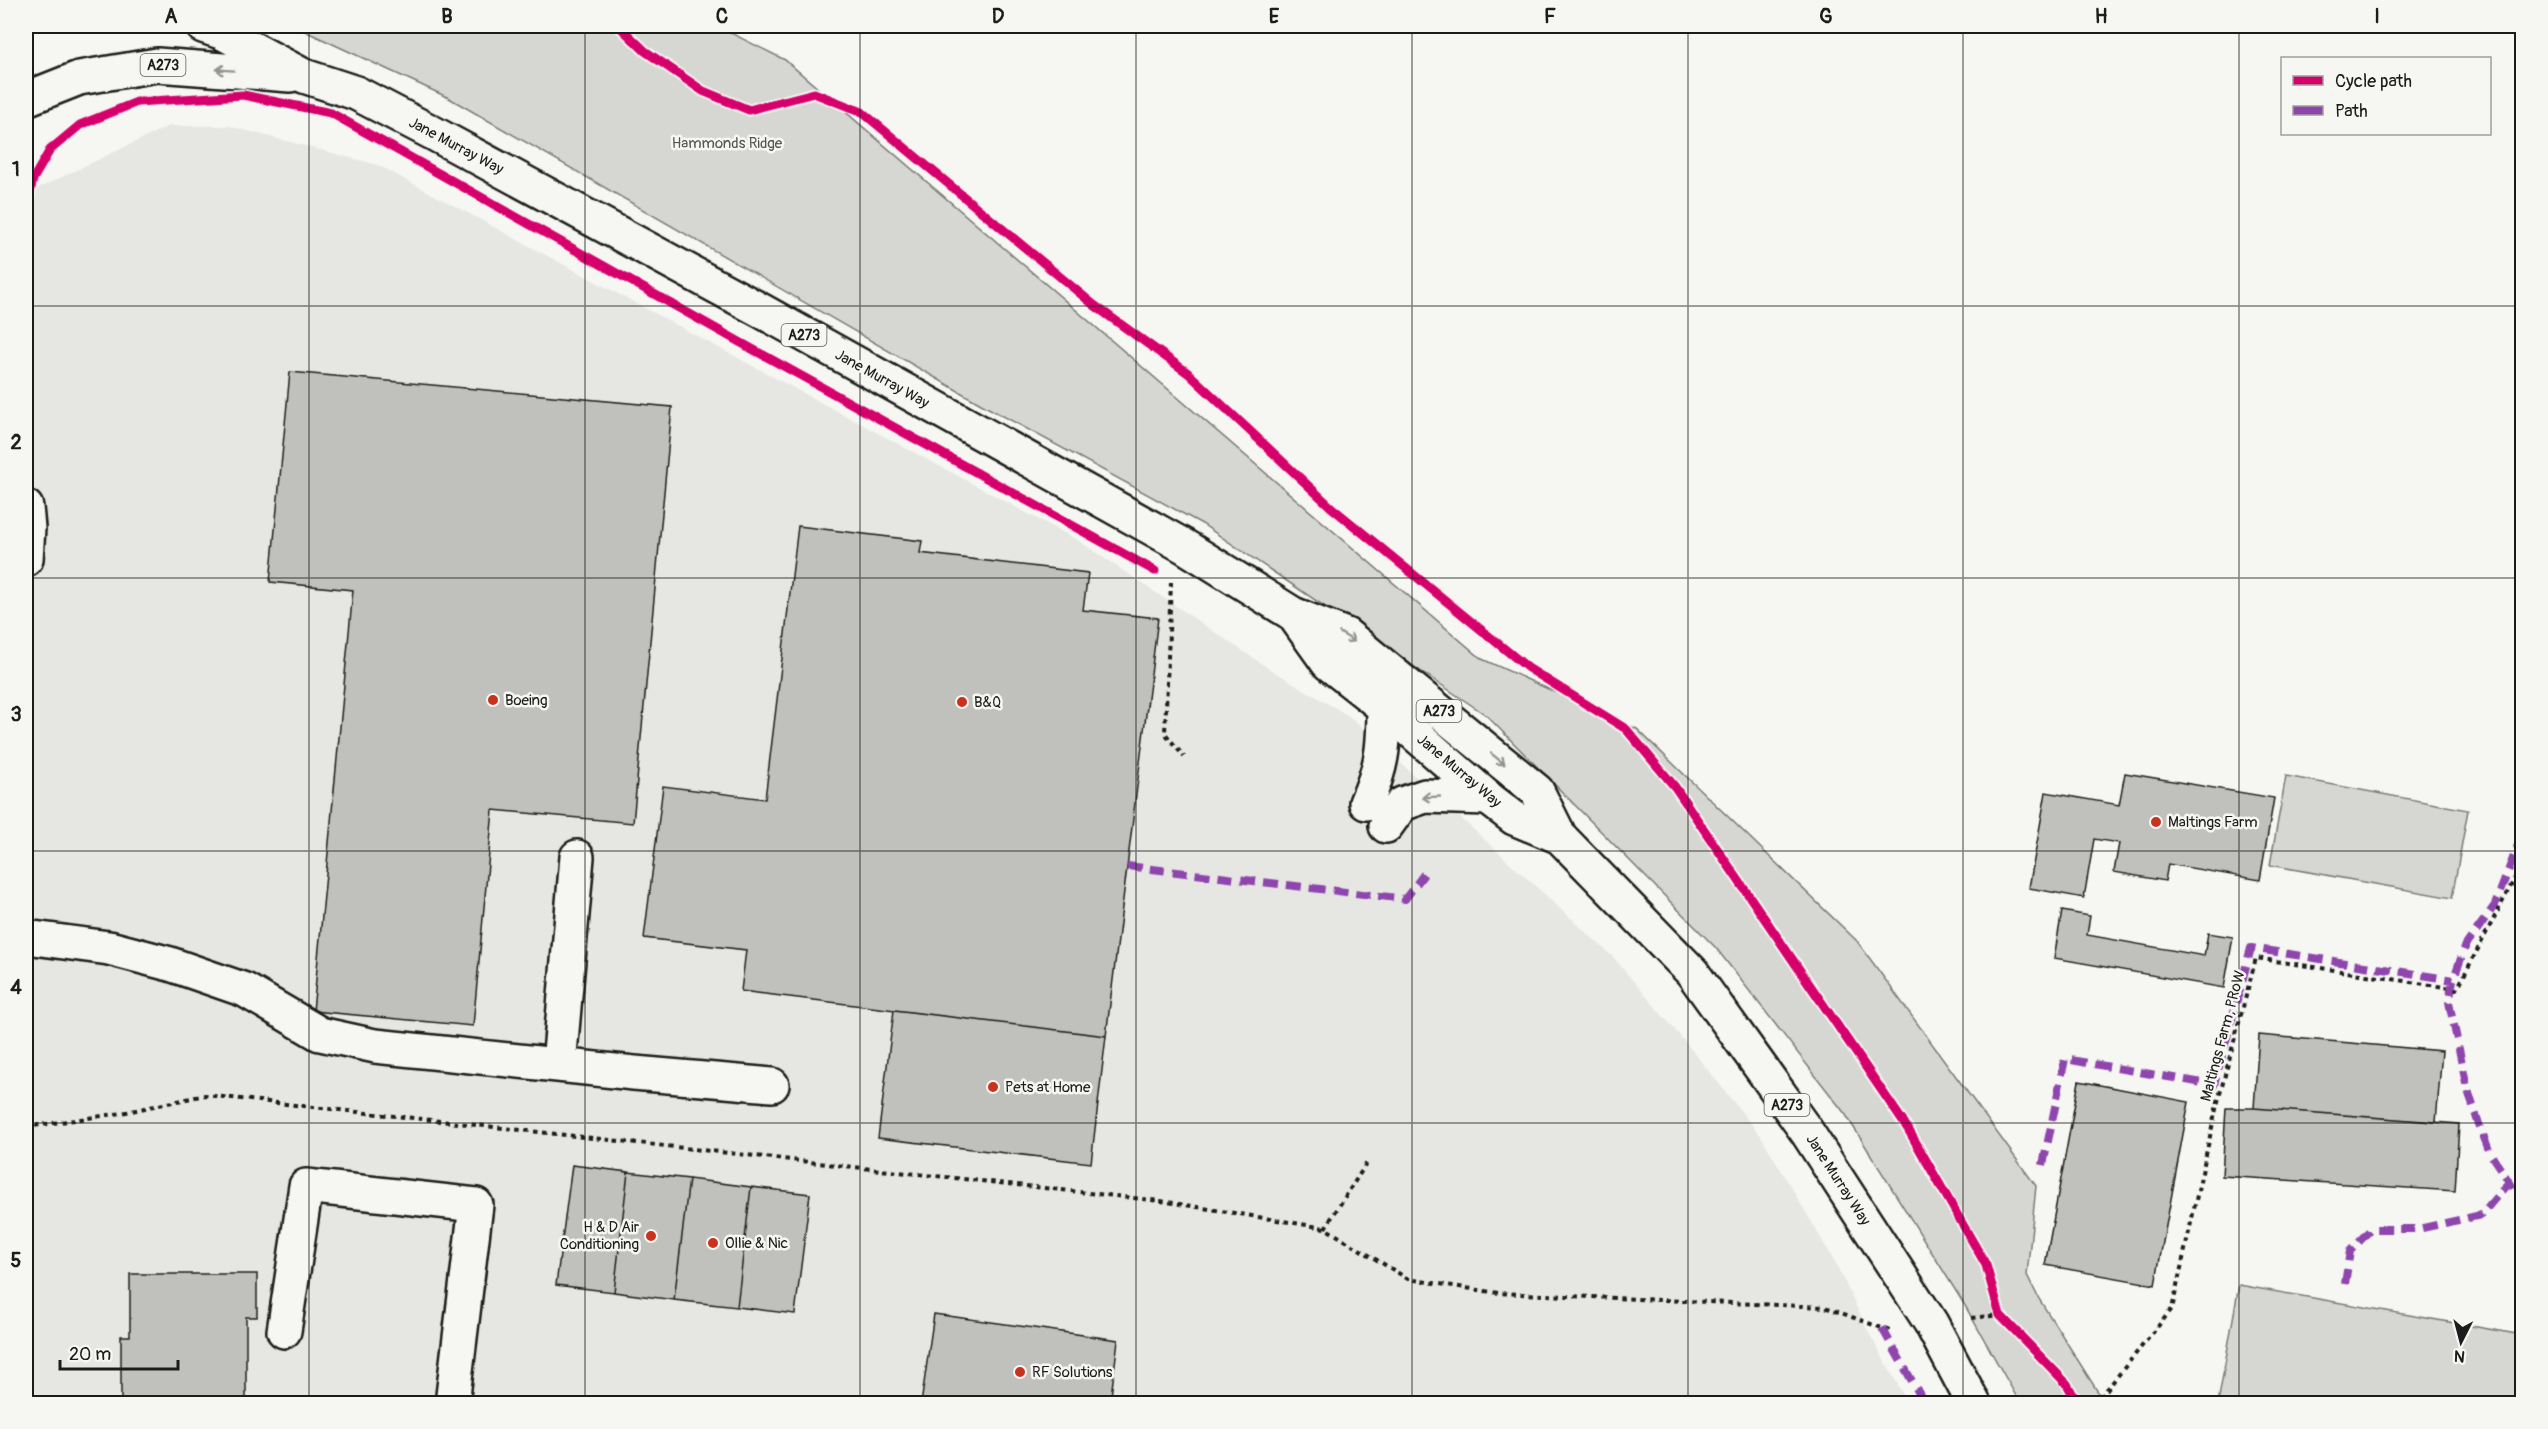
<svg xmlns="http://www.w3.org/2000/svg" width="2548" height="1429" font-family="Pangolin,sans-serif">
  <rect width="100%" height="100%" fill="#f6f6f2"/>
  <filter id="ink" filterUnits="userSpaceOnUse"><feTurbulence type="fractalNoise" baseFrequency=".0167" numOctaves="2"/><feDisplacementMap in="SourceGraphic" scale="12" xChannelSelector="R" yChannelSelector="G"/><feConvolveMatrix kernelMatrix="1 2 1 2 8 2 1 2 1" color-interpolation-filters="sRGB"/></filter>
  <g filter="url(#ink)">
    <path fill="#e6e6e2" d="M169,126H229L378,165L1079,541L1268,668L1349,716L1613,957L1686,1043L1761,1136L1836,1264L1869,1333L1908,1403L26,1404V194Z"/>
    <path fill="#d6d6d2" stroke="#797977" stroke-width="1.5" d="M294,26H717L785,60L1482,659L1637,729L1857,941L2036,1186L2027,1275L2039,1299L2105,1403H2020L1964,1304L1846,1115L1716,948L1486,715L1202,524L981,404L449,98Z
      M2286,776L2468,810L2452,898L2270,865Z
      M2239,1285L2522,1335V1403H2218Z"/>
    <path fill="#c0c0bd" stroke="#1c1c1c" stroke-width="1.5" d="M290,372L672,407L633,823L493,810L473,1026L313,1011L353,590L270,582Z
      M798,526L922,541L920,553L1088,573L1083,610L1158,618L1106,1036L741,991L746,950L644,938L663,786L765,799Z
      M2125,773L2274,798L2260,880L2168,864L2165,881L2114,872L2119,843L2094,839L2084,898L2029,888L2046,792L2119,805Z
      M2062,911L2090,916L2087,935L2204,956L2208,933L2233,937L2224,988L2054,958Z
      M894,1010L1106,1036L1091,1163L878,1138Z
      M2259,1035L2442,1051L2436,1122L2254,1108Z
      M2079,1081L2189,1102L2155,1285L2045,1265Z
      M2226,1108H2254L2459,1124L2455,1191L2222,1176Z
      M572,1165L628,1172L614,1292L556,1285Z
      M628,1172L689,1179L674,1300L614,1292Z
      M689,1179L751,1187L737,1307L674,1300Z
      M751,1187L810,1194L795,1314L737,1307Z
      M130,1274H257V1317H246V1404H121V1336H130Z
      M934,1314L1118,1340L1110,1404H921Z
      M1561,1398L1608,1404H1560Z"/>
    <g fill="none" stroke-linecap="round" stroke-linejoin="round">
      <defs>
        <path id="minor" d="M26,507L28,528L26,559
          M1366,803C1382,767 1384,747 1384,707
          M1386,826L1402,804L1425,796L1488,798
          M26,937L109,948L170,964L245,990L320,1034L375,1046L634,1073L772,1085
          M559,1065L577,857
          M284,1331L306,1186L476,1205L452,1404"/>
        <path id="major" d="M203,26L221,32L304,76L356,93L433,133L762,311L1184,546L1293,614L1346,635L1537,791L1560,837L1692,972L1807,1132L1931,1323L1974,1404
          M26,99L79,78L157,65L290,75
          M1293,614L1328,663L1384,707L1488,798L1514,818L1560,837"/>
      </defs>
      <use href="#minor" stroke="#1c1c1c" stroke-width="38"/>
      <use href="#major" stroke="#1c1c1c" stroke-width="38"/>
      <path stroke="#1c1c1c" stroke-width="4" stroke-dasharray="4.5 4.5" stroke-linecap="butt" d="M1171,582L1165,733L1184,757
        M26,1127L122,1113L205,1095L1161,1201L1325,1228L1408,1279L1498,1293L1825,1307L1890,1331
        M1325,1228L1368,1161
        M1971,1318L2000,1315
        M2095,1404L2172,1309L2216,1109L2256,958L2457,989L2517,874L2522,858"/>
      <use href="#minor" stroke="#f6f6f2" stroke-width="33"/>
      <use href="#major" stroke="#f6f6f2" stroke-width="33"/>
      <path stroke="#8e44ad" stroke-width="8" stroke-dasharray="15 8" stroke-linecap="butt" d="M2522,835L2495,905L2466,945L2453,980L2449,1002L2467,1087L2479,1125L2491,1155L2522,1201
        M1127,866L1405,899L1424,874
        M2043,1165L2065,1059L2214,1085L2251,948L2453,980
        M2345,1284L2350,1251L2371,1229H2418L2481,1215L2509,1182
        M1882,1328L1925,1404"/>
      <defs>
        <path id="cycleway" d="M619,26L645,51L703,91L749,110L814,93L862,112L1094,305L1188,373L1331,507L1528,668L1626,729L1675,787L1908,1129L1986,1265L2000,1315L2067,1384L2078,1404
          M26,210L33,179L50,150L80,125L137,102L243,95L331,113L736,340L1155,571"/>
      </defs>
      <use href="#cycleway" stroke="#f6f6f2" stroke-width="13"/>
      <use href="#cycleway" stroke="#d6006c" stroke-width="9"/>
    </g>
    <defs><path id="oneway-shaft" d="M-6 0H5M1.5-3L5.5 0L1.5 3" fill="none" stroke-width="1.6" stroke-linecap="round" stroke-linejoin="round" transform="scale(1.5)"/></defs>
    <g stroke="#949492">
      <use href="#oneway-shaft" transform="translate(225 70) rotate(-176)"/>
      <use href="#oneway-shaft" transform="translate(1347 637) rotate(32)"/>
      <use href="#oneway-shaft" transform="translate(1498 759) rotate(39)"/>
      <use href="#oneway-shaft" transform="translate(1431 797) rotate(177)"/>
    </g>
  </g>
  <path fill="none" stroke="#1c1c1c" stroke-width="1.5" stroke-opacity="0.55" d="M309,26V1404M585,26V1404M860,26V1404M1136,26V1404M1412,26V1404M1688,26V1404M1963,26V1404M2239,26V1404M26,306H2522M26,578H2522M26,851H2522M26,1123H2522"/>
  <g fill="#c8321e" stroke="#f6f6f2" stroke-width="2">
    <circle cx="493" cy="700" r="6"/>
    <circle cx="962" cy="702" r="6"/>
    <circle cx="2156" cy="822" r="6"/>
    <circle cx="993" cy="1087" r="6"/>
    <circle cx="651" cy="1236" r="6"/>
    <circle cx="713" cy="1243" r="6"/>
    <circle cx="1020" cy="1372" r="6"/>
  </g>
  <g text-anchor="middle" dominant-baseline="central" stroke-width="5" stroke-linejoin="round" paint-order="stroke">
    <g fill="#f6f6f2" stroke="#5d5d5c" stroke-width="1.5">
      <rect x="140.5" y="54" width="45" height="22" rx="4.5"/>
      <rect x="781.5" y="324" width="45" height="22" rx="4.5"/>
      <rect x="1416.5" y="700" width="45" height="22" rx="4.5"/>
      <rect x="1764.5" y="1094" width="45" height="22" rx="4.5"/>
    </g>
    <g font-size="14" font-weight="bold" fill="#1c1c1c">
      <text x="163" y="65">A273</text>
      <text x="804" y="335">A273</text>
      <text x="1439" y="711">A273</text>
      <text x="1787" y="1105">A273</text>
    </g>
    <g font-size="15" fill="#545453" stroke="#f6f6f2">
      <text x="727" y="143">Hammonds Ridge</text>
    </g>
    <g font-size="15" fill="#1c1c1c" stroke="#f6f6f2">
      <text transform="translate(456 146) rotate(28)">Jane Murray Way</text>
      <text transform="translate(882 379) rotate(29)">Jane Murray Way</text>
      <text transform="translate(1459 771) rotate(40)">Jane Murray Way</text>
      <text transform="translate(2223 1036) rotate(-75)">Maltings Farm, PRoW</text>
      <text transform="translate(1838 1180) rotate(57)">Jane Murray Way</text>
    </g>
    <g font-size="15" fill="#1c1c1c" stroke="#f6f6f2" text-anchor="start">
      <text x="505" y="700">Boeing</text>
      <text x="974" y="702">B&amp;Q</text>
      <text x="2168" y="822">Maltings Farm</text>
      <text x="1005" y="1087">Pets at Home</text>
      <text x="639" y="1227" text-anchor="end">H &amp; D Air<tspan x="639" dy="17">Conditioning</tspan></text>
      <text x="725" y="1243">Ollie &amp; Nic</text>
      <text x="1032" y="1372">RF Solutions</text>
    </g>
  </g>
  <rect width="2548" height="1429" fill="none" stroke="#f6f6f2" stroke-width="66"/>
  <rect x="2281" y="57" width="210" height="78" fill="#f6f6f2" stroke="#9f9f9c" stroke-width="1.5"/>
  <rect x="2293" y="76" width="30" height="9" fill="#d6006c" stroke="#9f9f9c" stroke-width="1.5"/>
  <text x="2335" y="87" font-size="18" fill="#1c1c1c">Cycle path</text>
  <rect x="2293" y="106" width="30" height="9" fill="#8e44ad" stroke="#9f9f9c" stroke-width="1.5"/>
  <text x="2335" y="117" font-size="18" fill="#1c1c1c">Path</text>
  <g transform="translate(2461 1342) rotate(186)" stroke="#f6f6f2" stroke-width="4.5" paint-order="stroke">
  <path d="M0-4.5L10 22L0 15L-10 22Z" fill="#1c1c1c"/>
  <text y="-9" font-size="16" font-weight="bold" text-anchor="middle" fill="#1c1c1c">N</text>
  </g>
  <path d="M60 1360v9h118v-9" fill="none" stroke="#1c1c1c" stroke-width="3"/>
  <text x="69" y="1360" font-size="18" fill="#1c1c1c" stroke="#f6f6f2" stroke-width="4.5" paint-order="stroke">20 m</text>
  <rect x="33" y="33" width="2482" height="1363" fill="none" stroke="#1c1c1c" stroke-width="2"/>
  <g font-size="20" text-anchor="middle" font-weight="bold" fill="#1c1c1c">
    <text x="171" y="23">A</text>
    <text x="447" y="23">B</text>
    <text x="722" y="23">C</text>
    <text x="998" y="23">D</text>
    <text x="1274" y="23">E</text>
    <text x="1550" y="23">F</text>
    <text x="1826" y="23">G</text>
    <text x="2101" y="23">H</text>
    <text x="2377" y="23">I</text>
    <text x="16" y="176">1</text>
    <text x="16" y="449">2</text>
    <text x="16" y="721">3</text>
    <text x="16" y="994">4</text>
    <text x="16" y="1267">5</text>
  </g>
</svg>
